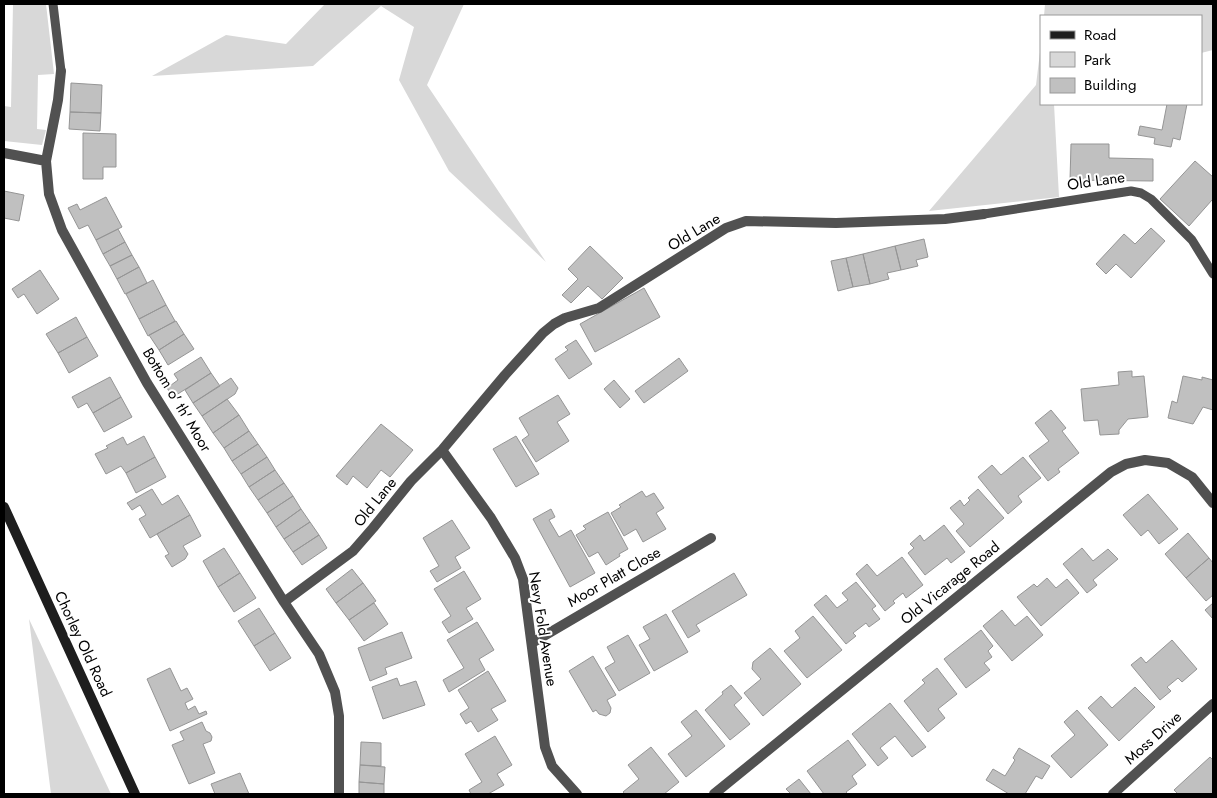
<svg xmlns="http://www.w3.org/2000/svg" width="1217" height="798" font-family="Jost,sans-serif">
  <rect width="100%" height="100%" fill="#fff"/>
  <path fill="#d8d8d8" d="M13,4H46L54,74L38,75L37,129L46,130L42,145L4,141V106L11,107Z
    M325,4H464L427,85L546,262L449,171L399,80L414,27L381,6L313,66L152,76L226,35L286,44Z
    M1045,4H1213V50L1201,53V16H1044Z
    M1041,44V104H1054L1059,197L929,211L1036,85Z
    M29,619L111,794H51Z"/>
  <path fill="#c0c0c0" stroke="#959595" d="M71,83L102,85L101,113L70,112Z
    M1167,104H1187L1180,140L1173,138L1171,147L1154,144L1155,138L1138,135L1140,126L1162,130Z
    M70,112L101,113L100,131L69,129Z
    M83,133L116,134V167H103V179H83Z
    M1071,144H1109V158L1153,159V181L1070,180Z
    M1195,161L1213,177V201L1212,200L1189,226L1160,199Z
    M4,191L24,195L19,221L4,218Z
    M106,197L122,227L96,240L88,225L79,229L68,208L77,204L80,210Z
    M1151,228L1165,241L1131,278L1116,264L1106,274L1096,264L1124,234L1135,244Z
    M118,229L125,242L103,254L96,240Z
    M924,239L928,257L916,260L918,266L901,270L895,246Z
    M125,242L132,255L110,266L103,254Z
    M590,246L623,278L602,299L588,286L571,303L562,295L578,279L568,269Z
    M895,246L901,270L887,273L889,279L870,284L863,254Z
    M863,254L870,284L853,287L846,258Z
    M132,255L139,267L117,279L110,266Z
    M846,258L853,287L838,291L831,261Z
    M139,267L147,283L125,294L117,279Z
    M40,270L59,299L37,314L24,294L18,298L12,289Z
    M153,280L166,305L139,319L126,294Z
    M644,288L660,317L595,352L580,324Z
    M166,305L175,321L148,336L139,319Z
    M76,317L87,337L58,353L46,334Z
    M176,321L184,334L159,350L149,335Z
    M184,334L194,349L168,365L159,350Z
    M87,337L98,356L69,373L58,353Z
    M576,340L592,364L569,379L555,359L568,350L565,347Z
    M201,357L211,373L173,397L167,388L178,380L174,374Z
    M679,358L688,371L644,403L635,391Z
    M1132,371V377L1144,376L1148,417L1128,419L1119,430V434L1100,435L1098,420L1084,421L1081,389L1119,385L1118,372Z
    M211,373L220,386L193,403L185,390Z
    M1183,376L1202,380V377L1213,380V410L1203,407L1193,424L1168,418L1172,401L1177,403Z
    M110,377L121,397L93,413L87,403L78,408L72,397Z
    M231,378L238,388L235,394L202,416L193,403Z
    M614,380L630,399L620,408L604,389Z
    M558,395L570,414L557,422L569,441L536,462L522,440L529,435L519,418Z
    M121,397L132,417L104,432L93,413Z
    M227,399L239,415L213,433L202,416Z
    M1051,410L1066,428L1062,431L1079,453L1058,469L1060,472L1048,481L1029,456L1049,441L1035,423Z
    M239,415L249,431L224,448L213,433Z
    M381,424L413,450L390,477L381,470L367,488L353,476L347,485L336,476Z
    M249,431L258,444L232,461L224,448Z
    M144,436L155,457L126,473L121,466L106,474L95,454L108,448L106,446L123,437L127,445Z
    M516,436L539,474L516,487L493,449Z
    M258,444L267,457L241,474L232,461Z
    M155,457L166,477L136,493L126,473Z
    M267,457L275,470L249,487L241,474Z
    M1023,457L1041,478L1018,496L1022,502L1008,514L978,477L992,465L1001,475Z
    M275,470L284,483L258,500L249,487Z
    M284,483L293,496L267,513L258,500Z
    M152,489L162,505L178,495L190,515L150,538L139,519L146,515L140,505L132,510L127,503Z
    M978,489L1004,518L970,547L956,531L964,524L950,508L960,500L964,506L970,500L968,498Z
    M642,491L646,497L654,493L664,508L656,513L666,529L643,542L636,529L624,536L611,513L621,507L619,505Z
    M1148,494L1178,529L1159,544L1148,530L1141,536L1123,515Z
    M293,496L301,509L276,527L267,513Z
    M301,509L310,522L284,539L276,527Z
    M551,509L555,517L549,520L559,537L571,530L595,573L570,587L533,519Z
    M608,512L628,549L619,554L620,556L606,565L598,552L589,557L576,535L586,529L583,526Z
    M190,515L201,536L183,546L188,554L185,559L172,567L165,556L169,554L157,534Z
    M452,520L470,548L455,557L461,568L437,582L430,571L439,566L423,538Z
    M310,522L319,535L293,552L284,539Z
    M944,525L965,552L951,563L947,558L925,575L908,553L914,548L910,544L920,535L924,541Z
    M1188,533L1209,558L1186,578L1165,554Z
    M319,535L327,548L302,565L293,552Z
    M224,548L240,573L218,587L203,561Z
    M1082,548L1093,561L1108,549L1118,559L1093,580L1097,585L1087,593L1063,564Z
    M902,557L923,585L906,598L903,593L893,601L895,603L885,611L856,574L867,564L877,576Z
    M1209,558L1213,563V595L1206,601L1186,578Z
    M352,569L363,583L336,603L326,589Z
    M464,571L481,599L466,608L473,619L449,633L442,622L451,616L434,589Z
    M240,573L256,598L234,612L218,587Z
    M734,573L747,595L696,625L700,631L688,638L672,611Z
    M1047,578L1056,588L1067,579L1079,593L1041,626L1017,597L1034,584L1037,587Z
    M856,582L876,606L872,609L880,619L869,627L866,623L853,633L856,636L846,644L814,605L826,595L837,608L848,600L842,593Z
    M363,583L376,601L349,620L336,603Z
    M374,603L388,624L364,641L349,620Z
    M1213,603V619L1205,610Z
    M259,608L275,633L254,646L238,621Z
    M1002,610L1015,626L1027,616L1043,635L1012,661L983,626Z
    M666,614L688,652L654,671L639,645L650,639L643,627Z
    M813,616L842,650L807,678L784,651L800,638L795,631Z
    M477,622L494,650L479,659L485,670L449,692L443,680L464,668L447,640Z
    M981,630L993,646L988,651L992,657L984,663L990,670L966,688L944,659Z
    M402,632L412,658L385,668L387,674L370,681L358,648Z
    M275,633L291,658L270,671L254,646Z
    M628,635L650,673L619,691L605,668L615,662L607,647Z
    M1172,640L1197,669L1182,682L1178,678L1167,687L1171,691L1160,700L1131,665L1141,657L1146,663Z
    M770,648L801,684L763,716L744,693L761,679L752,669L753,662Z
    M593,656L616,695L607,700L611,708L610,713L606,716L599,714L596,710L593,712L569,671Z
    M170,668L181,691L187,688L193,699L185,703L188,710L195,706L199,714L206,711L207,714L170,731L147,679Z
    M937,668L957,694L938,709L945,718L928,732L904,701L925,683L922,680Z
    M488,671L506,701L491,709L498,720L478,732L471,721L466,724L460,714L469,708L458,690Z
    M397,678L400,686L416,681L425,705L383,719L372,687Z
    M731,685L742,698L734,705L750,724L730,740L705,710L723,694L722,692Z
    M1135,687L1155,707L1119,741L1088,708L1101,696L1112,708Z
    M890,703L926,747L912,757L895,736L880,748L888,758L878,766L852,734Z
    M696,710L725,746L686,777L668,754L692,736L681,722Z
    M1077,710L1108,745L1071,778L1051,756L1075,735L1064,722Z
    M202,722L206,731L210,733L212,737L211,741L203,744L215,773L189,784L172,745L184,740L180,732Z
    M495,736L512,765L497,774L504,785L488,794H471L469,790L482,782L465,754Z
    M848,740L866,765L852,776L857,784L846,792L848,794H824L807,771Z
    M361,742L381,743V766L360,765Z
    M651,747L679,782L664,794H625L623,792L639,779L628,765Z
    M1019,748L1050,766L1042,779L1036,776L1025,794H1009L986,780L993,769L1005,776L1015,760L1013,758Z
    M1210,757L1213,760V794H1178L1174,790Z
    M360,765L385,767L384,784L359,782Z
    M240,773L249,794H215L211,784Z
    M799,779L811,794H791L786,789Z
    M359,782L384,784V794H359Z"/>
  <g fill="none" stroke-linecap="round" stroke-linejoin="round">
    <path stroke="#515151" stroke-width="9" d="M53,4L61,71
      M984,214L1131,191L1141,193L1151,199L1192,240L1213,274"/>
    <path stroke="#515151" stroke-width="10" d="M61,71L58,100L46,161L49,194L62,230L147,383L284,602L319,654L335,692L339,716V794
      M4,153L46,161
      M442,450L491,518L515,558L523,579L545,747L552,766L577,794
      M284,602L353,551L373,528L411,481L442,450L505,375L543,333L554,324L565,318L599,308L726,228L746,221L836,223L945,219L984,214
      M532,643L711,538
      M714,794L1111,472L1126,464L1145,460L1168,463L1192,477L1213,503
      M1113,794L1213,704"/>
    <path stroke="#1e1e1e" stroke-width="10" d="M4,507L135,794"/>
  </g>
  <g text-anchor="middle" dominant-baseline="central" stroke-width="4" stroke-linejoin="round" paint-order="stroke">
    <g font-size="15" fill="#000" stroke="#fff">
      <text transform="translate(1096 181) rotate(-8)">Old Lane</text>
      <text transform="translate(694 232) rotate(-31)">Old Lane</text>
      <text transform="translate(177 400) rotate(59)">Bottom o' th' Moor</text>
      <text transform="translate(375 502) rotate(-51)">Old Lane</text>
      <text transform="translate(614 577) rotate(-30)">Moor Platt Close</text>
      <text transform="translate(950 583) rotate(-39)">Old Vicarage Road</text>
      <text transform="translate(543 629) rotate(81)">Nevy Fold Avenue</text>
      <text transform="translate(83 644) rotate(65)">Chorley Old Road</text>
      <text transform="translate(1153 738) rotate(-42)">Moss Drive</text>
    </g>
  </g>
  <rect width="1217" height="798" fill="none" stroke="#000000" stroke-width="10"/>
  <rect x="1040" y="15" width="162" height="90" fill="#ffffff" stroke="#999999"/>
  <rect x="1050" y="31" width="25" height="8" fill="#1e1e1e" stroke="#999999"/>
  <text x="1084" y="40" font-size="15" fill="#000000">Road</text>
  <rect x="1050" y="52" width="25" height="15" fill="#d8d8d8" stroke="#999999"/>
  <text x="1084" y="65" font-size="15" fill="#000000">Park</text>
  <rect x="1050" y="78" width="25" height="15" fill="#c0c0c0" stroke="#999999"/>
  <text x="1084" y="90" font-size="15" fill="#000000">Building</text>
</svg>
